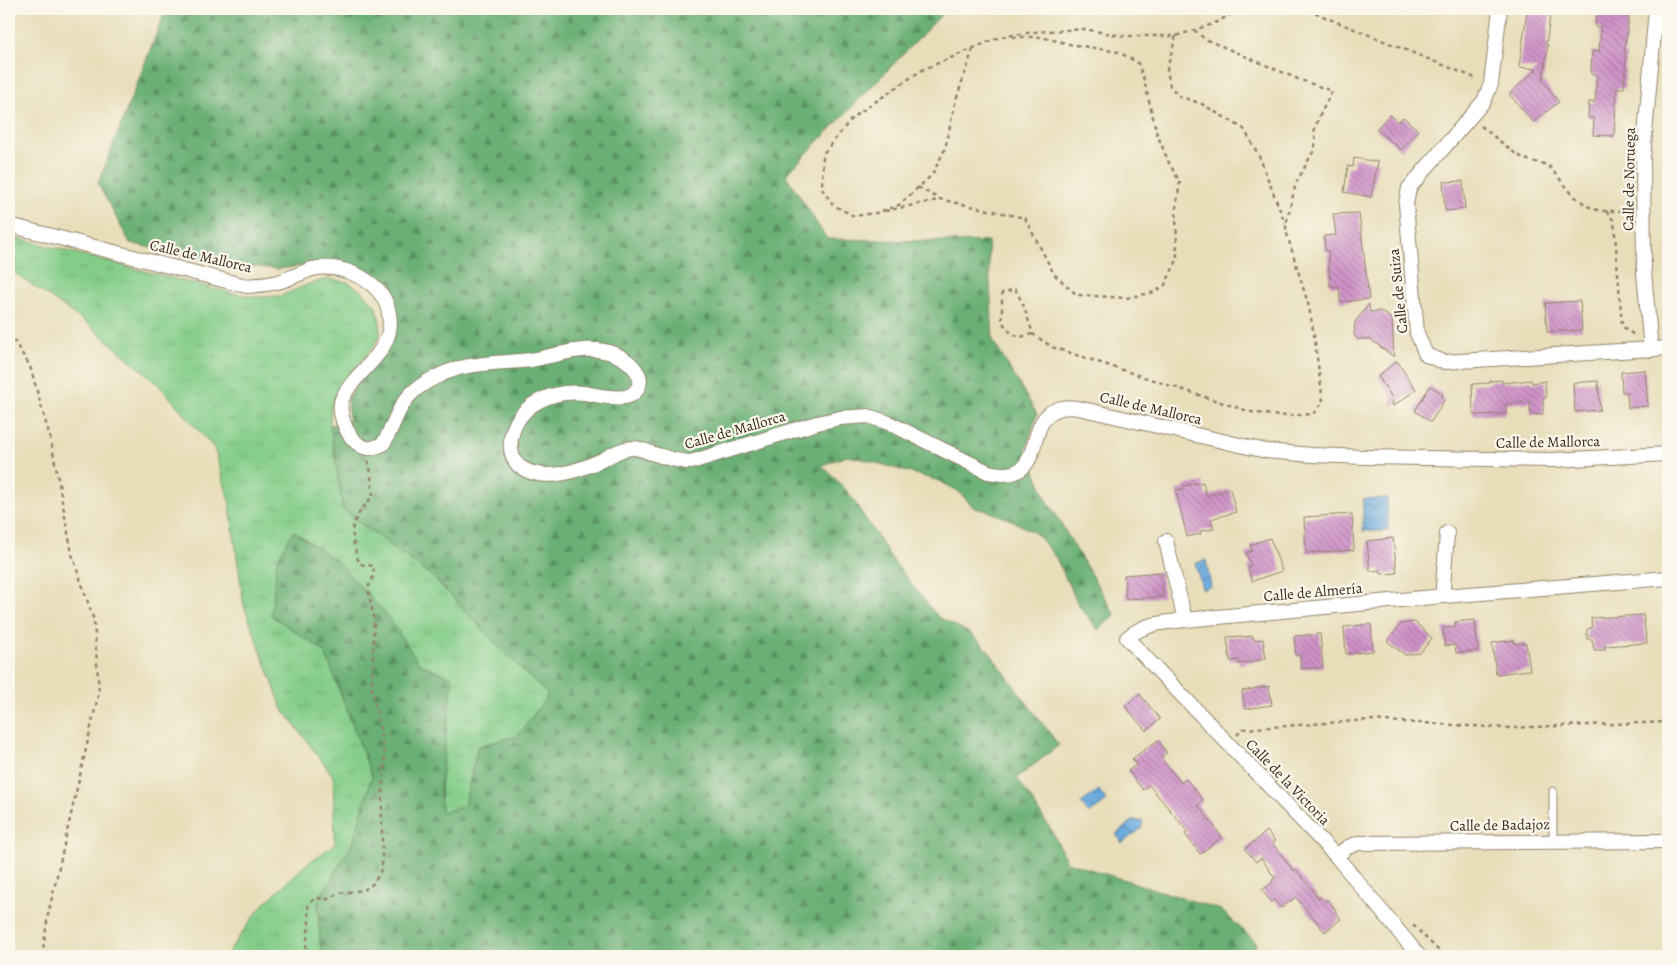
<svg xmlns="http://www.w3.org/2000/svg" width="1677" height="965" font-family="Alegreya,serif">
  <defs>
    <pattern id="grass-tufts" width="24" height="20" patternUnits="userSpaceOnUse" patternTransform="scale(1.25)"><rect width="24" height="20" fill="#84cd89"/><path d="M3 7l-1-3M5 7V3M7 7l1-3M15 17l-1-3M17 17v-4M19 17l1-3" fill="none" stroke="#73b076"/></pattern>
    <pattern id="forest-firs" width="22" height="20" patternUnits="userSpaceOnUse" patternTransform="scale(1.25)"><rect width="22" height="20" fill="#6bb075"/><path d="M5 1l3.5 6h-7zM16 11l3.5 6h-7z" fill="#598f5f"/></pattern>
    <pattern id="water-waves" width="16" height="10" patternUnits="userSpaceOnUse" patternTransform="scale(1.25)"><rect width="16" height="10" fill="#69aadd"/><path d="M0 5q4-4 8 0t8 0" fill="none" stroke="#588bb3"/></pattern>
    <pattern id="building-back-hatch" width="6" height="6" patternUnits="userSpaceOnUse" patternTransform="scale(1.25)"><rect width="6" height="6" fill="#cf92c8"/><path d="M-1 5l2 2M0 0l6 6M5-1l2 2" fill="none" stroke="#a977a2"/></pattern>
  </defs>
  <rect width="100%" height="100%" fill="#fbf7ec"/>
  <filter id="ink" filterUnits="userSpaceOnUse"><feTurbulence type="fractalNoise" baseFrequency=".02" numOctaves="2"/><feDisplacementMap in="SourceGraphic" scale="10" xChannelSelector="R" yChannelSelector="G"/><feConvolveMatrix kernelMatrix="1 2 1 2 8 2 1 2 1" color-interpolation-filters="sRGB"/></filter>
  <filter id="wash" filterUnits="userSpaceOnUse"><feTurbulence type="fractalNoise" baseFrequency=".0096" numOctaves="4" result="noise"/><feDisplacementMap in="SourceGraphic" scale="20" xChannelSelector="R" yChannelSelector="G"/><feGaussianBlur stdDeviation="1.12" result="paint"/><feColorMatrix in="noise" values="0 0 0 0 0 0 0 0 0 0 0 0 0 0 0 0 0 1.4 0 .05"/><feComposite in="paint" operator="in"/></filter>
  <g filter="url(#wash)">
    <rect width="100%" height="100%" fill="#e8deba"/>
    <path fill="url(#grass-tufts)" stroke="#607c54" d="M9,236L222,291L255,297L280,296L309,284L328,279L348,282L363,292L375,305L380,321V336L370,351L337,390L331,408L330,425L343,510L434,578L506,654L549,695L518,736L478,746L464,807L441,813L440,787L453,678L419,663L384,612L338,562L294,531L271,615L325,652L372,776L353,843L318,900L320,943L322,956H228L229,951L260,908L304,866L335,844L333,776L282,708L244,606L229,500L214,448L158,384L88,324L9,269Z"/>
    <path fill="url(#forest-firs)" stroke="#536d4a" d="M166,9H991L943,13L786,175L827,239L988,242L993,341L1037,414L1026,449L1046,498L1115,615L1098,630L1078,604L1056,558L1038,535L1011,520L988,511L974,508L958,491L939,481L863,459L847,456L822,465L848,492L894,562L938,617L970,633L987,649L1029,706L1059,745L1017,778L1052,831L1067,862L1221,910L1257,943L1252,956H322L320,943L318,900L353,843L372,776L325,652L271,615L277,560L293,531L338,562L384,612L419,663L453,678L440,787L441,812L464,807L478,746L518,736L548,695L506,654L434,578L343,510L330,425L349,420L347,400L393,325L392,300L372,273L342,261L278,269L211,262L130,243L98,184Z"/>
    <path fill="url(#water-waves)" stroke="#526a7e" d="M1387,498L1388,531H1363V499Z
      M1206,560L1211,586L1204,589L1202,588L1195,563Z
      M1099,790L1107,801L1089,814L1081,803Z
      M1135,819L1137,821H1142L1143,824L1141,826L1142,828L1122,843L1116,834Z"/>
    <g id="blocks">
      <path fill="url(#building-back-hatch)" d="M1531,9H1551L1546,45H1548L1543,81L1559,102L1533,122L1509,94L1537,69L1519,67L1527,12H1531Z
        M1598,9H1630L1624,53L1626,54L1624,88H1617L1614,136L1593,135L1594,118H1588L1589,102H1595L1597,75L1591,74L1592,51L1599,52L1601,27H1595Z
        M1389,115L1398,122L1403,117L1418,130L1401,150L1376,129Z
        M1354,158L1378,162L1371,197L1344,192L1348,166L1353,167Z
        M1463,181L1465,209L1445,211L1443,182Z
        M1359,213L1369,299L1340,302L1339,286H1330L1328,251H1325L1324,236L1336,235L1333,214Z
        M1580,301L1582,330L1547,332L1545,303Z
        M1369,304L1370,312L1381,311L1392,319L1394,357L1370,339H1358L1354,335L1355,322Z
        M1397,361L1416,390L1393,406L1391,396L1378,376Z
        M1645,370L1648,406L1628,408L1627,392H1622L1621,372Z
        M1502,380L1503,383L1531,380L1532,383L1545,381L1546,398H1543V414L1531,415L1530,402L1506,404V414L1473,415L1472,384L1490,383V381Z
        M1598,381L1600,410L1575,412L1573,383Z
        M1430,386L1443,394L1441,397L1445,399L1431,422L1415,411Z
        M1203,482L1206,496L1230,489L1236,512L1211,519L1214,529L1200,531L1201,534L1187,537L1176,490L1184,489L1183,486Z
        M1352,514L1354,550L1306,553L1304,517Z
        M1270,538L1282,571L1252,581L1248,567L1251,566L1246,553L1252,551L1250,545Z
        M1393,538L1397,573L1381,574L1380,570L1370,571L1367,541Z
        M1161,572L1163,597L1126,599L1124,575Z
        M1643,615L1647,643L1605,646V650H1594L1592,639H1587V629L1592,628L1591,618Z
        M1475,620L1478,651L1456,653L1455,645L1445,646L1443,628L1455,627V622Z
        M1415,622L1432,638L1420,653L1405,655L1387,641L1401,624Z
        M1371,624L1373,651L1346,654L1344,627Z
        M1320,634L1323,667L1301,669L1300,655L1296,656L1294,636Z
        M1242,636V637L1253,636L1254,640L1263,639L1266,659L1239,664V660L1230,661L1227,637Z
        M1514,640L1515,644L1526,643L1530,670L1496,674L1492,643Z
        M1269,686L1272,705L1245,709L1242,691Z
        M1140,694L1160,719L1146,731L1125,706Z
        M1158,740L1167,753L1161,758L1181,783L1186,779L1203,800L1198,805L1222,837L1200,854L1185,834L1188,832L1149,785L1143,790L1128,771L1137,764L1132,759Z
        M1267,831L1275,841L1272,843L1294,871L1296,869L1319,899L1321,897L1326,902L1328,900L1336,910L1335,911L1341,919L1325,932L1296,897L1281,908L1274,899L1271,902L1262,890L1273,882L1272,880L1275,878L1261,858L1256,862L1245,849Z"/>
    </g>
  </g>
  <g filter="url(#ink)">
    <use href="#blocks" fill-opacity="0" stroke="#92846c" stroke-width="1"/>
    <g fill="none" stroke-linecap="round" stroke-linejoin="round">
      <defs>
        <path id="lane" d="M1553,791V841"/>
        <path id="street" d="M1500,9L1491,84L1484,101L1409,188L1406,204L1417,333L1426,355L1444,362L1668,348
          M9,225L246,286C255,285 264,285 273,283C287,281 299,273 312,269C336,263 370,276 383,297C390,308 392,326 387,338C378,362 352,376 342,399C336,415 351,447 368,448C373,449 378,446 383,444C393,428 398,405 413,392C424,382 442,373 456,369C480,362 507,363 531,360C553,356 576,348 598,350C614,352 628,358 637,372C644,382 637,395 625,397C611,399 597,395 584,393C551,390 518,404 511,438C510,448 511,459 519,466C543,484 578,471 602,460C612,455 621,448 633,448C639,448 646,451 651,453C665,457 677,462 691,462L817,423L840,418L868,416L889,423L988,472C1050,486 1021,421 1058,409C1070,405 1083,409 1096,412L1266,451L1312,455L1365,457L1553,460L1668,454
          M1651,350L1644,272L1643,157L1656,9
          M1166,541L1185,620
          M1444,596L1443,587L1447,533
          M1336,856L1348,847L1359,843L1668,841
          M1419,956L1336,856L1127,638C1145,623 1162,623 1185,620L1444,596L1668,578"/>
      </defs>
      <use href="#lane" stroke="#92846c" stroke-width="9"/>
      <use href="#street" stroke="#92846c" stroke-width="16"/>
      <path stroke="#92846c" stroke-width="2.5" stroke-dasharray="4 4" stroke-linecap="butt" d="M1308,9L1327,18L1478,79
        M1176,36L1167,69L1170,86L1179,96L1202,104L1244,129L1259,156L1285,223
        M973,49L955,103L945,149L932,175L899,205L876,213L854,216L833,205L822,189L823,154L853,117L922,70L1000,37L1034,32L1084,29L1122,36H1176L1213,24L1241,9
        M1481,126L1517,155L1528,160L1548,165L1574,196L1589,207L1600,211H1630
        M918,187L939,199L1025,218L1054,274L1077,295L1126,298L1155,292L1165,285L1177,260L1176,208L1180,182L1169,163L1157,134L1144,80L1138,63L1119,52L1069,44L1041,37H1011
        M885,211L938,200
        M1606,211L1614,221L1622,326L1634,335
        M9,333L30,366L51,441L72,554L94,621L99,692L48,915L42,956
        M1033,334L1020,337L1012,334L1002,322V293L1015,289L1023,304L1033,334L1052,347L1251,412L1279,416L1313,414L1323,402L1314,335L1309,307L1286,231V224L1296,183L1313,152L1316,142L1314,132L1318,119L1332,91L1298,79L1205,39L1194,30
        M1237,735L1243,729L1369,720L1506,728L1668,722
        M1413,925L1444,956
        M308,956L306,946L309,926L308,904L316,898L328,899L339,893L364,890L374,883L382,868V798L385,758L372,688L374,620L368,588L373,577L374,566L360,564C356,557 351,534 353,526C356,515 366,504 373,496L370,466L368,461"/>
      <use href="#lane" stroke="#fff" stroke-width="7"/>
      <use href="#street" stroke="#fff" stroke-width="14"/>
    </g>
  </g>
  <g text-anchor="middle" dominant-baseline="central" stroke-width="4.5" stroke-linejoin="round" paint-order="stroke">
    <g font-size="15" fill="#3b2a1e" stroke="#fbf7ec">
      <text transform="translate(1629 179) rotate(-89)">Calle de Noruega</text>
      <text transform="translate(201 256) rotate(13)">Calle de Mallorca</text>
      <text transform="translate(1398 291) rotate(-96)">Calle de Suiza</text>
      <text transform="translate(1151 408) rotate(13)">Calle de Mallorca</text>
      <text transform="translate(735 430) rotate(-16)">Calle de Mallorca</text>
      <text transform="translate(1548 442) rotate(-1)">Calle de Mallorca</text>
      <text transform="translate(1313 592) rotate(-5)">Calle de Almería</text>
      <text transform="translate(1288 782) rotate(46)">Calle de la Victoria</text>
      <text transform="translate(1500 825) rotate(-1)">Calle de Badajoz</text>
    </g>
  </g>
  <rect width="1677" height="965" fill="none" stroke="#fbf7ec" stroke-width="30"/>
</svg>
